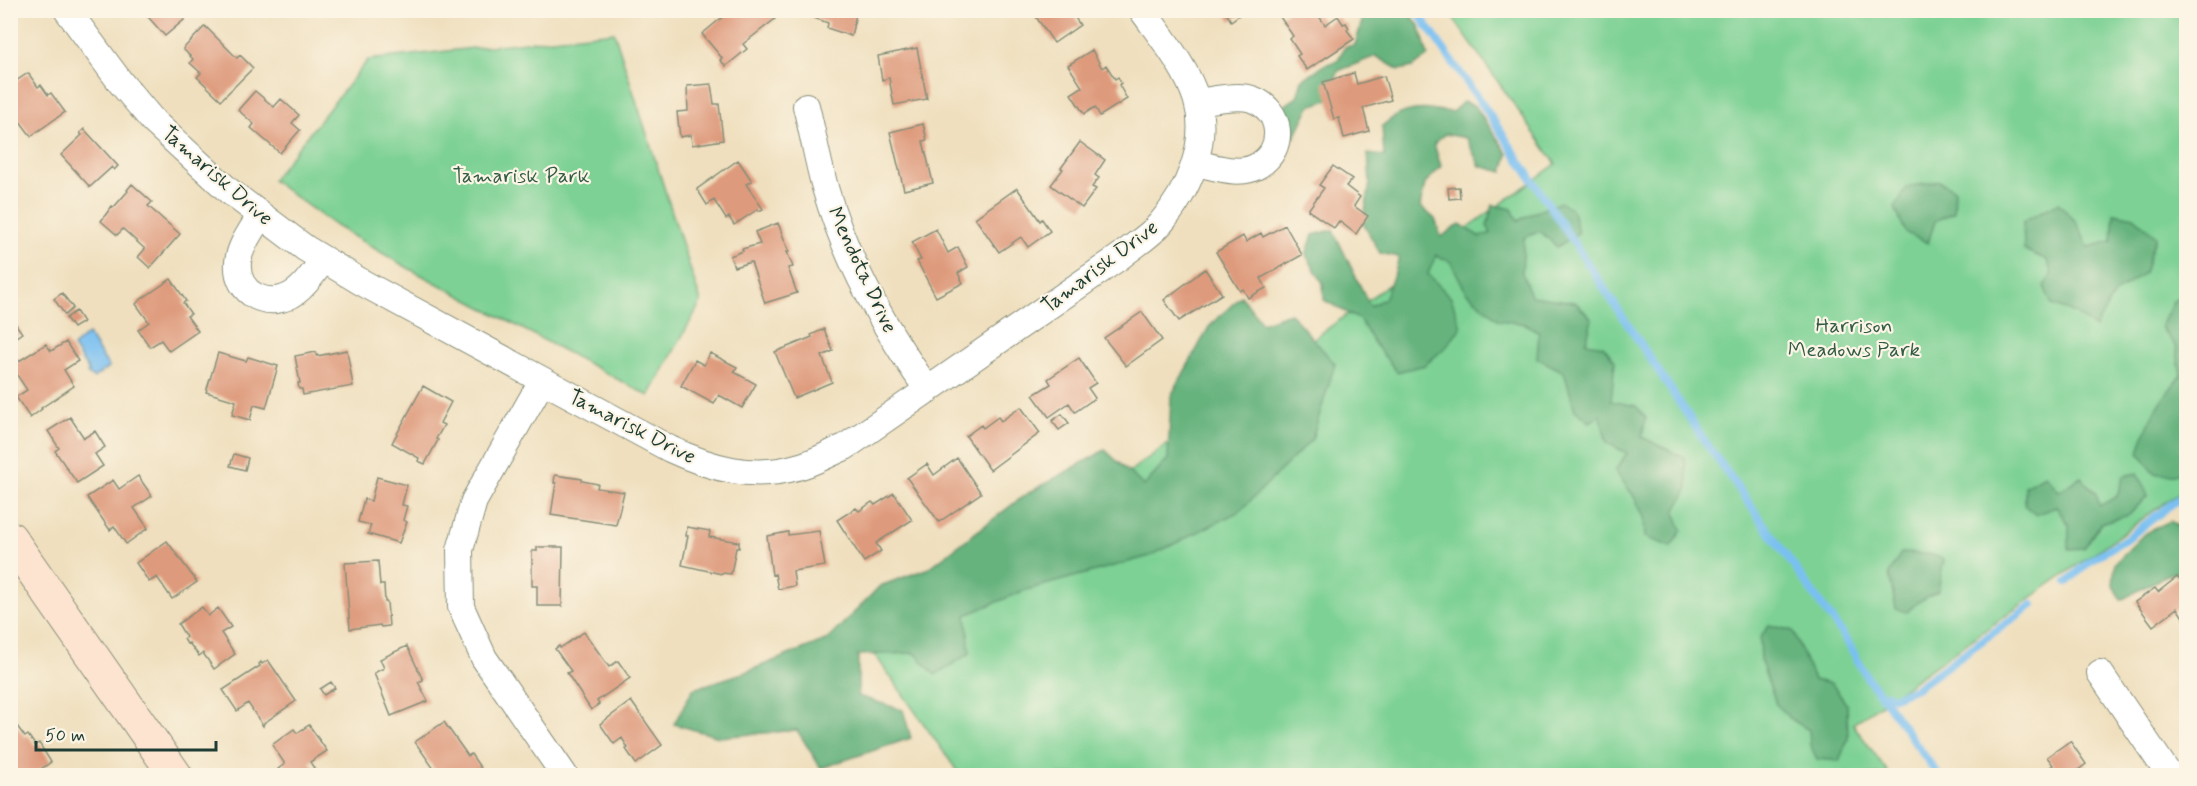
<svg xmlns="http://www.w3.org/2000/svg" width="2197" height="786" font-family="Mynerve,sans-serif">
  <rect width="100%" height="100%" fill="#fcf5e5"/>
  <filter id="ink" filterUnits="userSpaceOnUse"><feTurbulence type="fractalNoise" baseFrequency=".0167" numOctaves="2"/><feDisplacementMap in="SourceGraphic" scale="12" xChannelSelector="R" yChannelSelector="G"/><feConvolveMatrix kernelMatrix="1 2 1 2 8 2 1 2 1" color-interpolation-filters="sRGB"/></filter>
  <filter id="wash" filterUnits="userSpaceOnUse"><feTurbulence type="fractalNoise" baseFrequency=".008" numOctaves="4" result="noise"/><feDisplacementMap in="SourceGraphic" scale="24" xChannelSelector="R" yChannelSelector="G"/><feGaussianBlur stdDeviation="1.35" result="paint"/><feColorMatrix in="noise" values="0 0 0 0 0 0 0 0 0 0 0 0 0 0 0 0 0 1.4 0 .05"/><feComposite in="paint" operator="in"/></filter>
  <g filter="url(#wash)">
    <rect width="100%" height="100%" fill="#efdfbe"/>
    <path fill="#7dd194" stroke="#4e8764" stroke-width="1.5" d="M1448,11H2186V488L1853,724L1890,775H960L875,655L1556,164Z
      M614,32L701,302L649,396L408,268L336,226L272,180L368,60Z"/>
    <path fill="#66b37e" stroke="#427859" stroke-width="1.5" d="M1365,11H1408L1420,27L1428,56L1413,67L1399,70L1376,56L1338,71L1328,100L1310,106L1294,138L1282,126L1281,108L1297,97L1302,80L1324,65L1337,61L1345,47L1355,45Z
      M1463,102L1475,106L1508,154L1503,172L1480,166L1466,138L1445,134L1434,144L1441,166L1425,184L1420,206L1435,219L1441,237L1460,224L1480,237L1491,233L1487,226L1493,205L1512,209L1518,221L1533,213L1561,202L1573,211L1578,233L1557,247L1540,231L1524,238L1522,273L1531,296L1575,302L1592,319L1586,343L1603,346L1615,361L1611,401L1636,406L1646,418L1642,437L1685,458L1688,488L1675,512L1682,530L1671,547L1645,537L1644,517L1633,495L1615,471L1627,453L1607,443L1600,415L1590,422L1575,410L1564,372L1537,358L1539,332L1526,324L1499,320L1466,292L1451,262L1436,255L1428,274L1451,298L1461,327L1447,346L1425,365L1397,372L1374,343L1360,320L1324,300L1323,283L1306,255L1313,235L1333,230L1370,306L1384,299L1395,272L1399,257L1380,253L1363,223L1370,183L1368,154L1384,156L1382,126C1404,106 1423,108 1452,112Z
      M1939,181L1955,190L1954,212L1935,221L1928,243L1906,233L1895,208L1907,187Z
      M2058,203L2077,223L2088,247L2112,241L2114,213L2134,217L2156,236L2144,273L2114,294L2095,328L2076,314L2052,305L2044,286L2052,274L2047,260L2024,250L2023,221Z
      M2186,294V470L2184,474H2156L2139,453C2146,422 2161,400 2181,375L2176,347L2161,327L2173,301Z
      M1241,296L1262,323L1290,313L1335,364L1312,439L1240,511L1150,556L1023,591L966,615L970,653L935,675L915,653L858,655V696L903,710L911,738L821,768L797,730L719,737L674,724L693,689L746,672L828,639L880,586L929,568L1025,495L1105,450L1144,486L1168,459L1171,396L1209,327Z
      M2137,473L2148,495L2129,515L2101,523L2084,548L2069,549V525L2056,507L2036,515L2025,506V486L2045,475L2059,491L2081,477L2096,494L2100,506L2117,496L2124,476Z
      M2170,521L2186,531V568L2165,576L2121,600L2113,586L2115,563L2145,533Z
      M1901,553L1929,554L1944,559L1938,591L1918,602L1907,612L1896,609L1889,574Z
      M1769,625L1793,631L1814,680L1832,684L1847,705L1848,739L1839,761L1817,759L1810,745L1809,730L1789,718L1776,704L1761,662L1760,638Z"/>
    <path fill="#7ac0f1" stroke="#4c7e92" stroke-width="1.5" d="M88,334L109,367L93,378L87,373L89,371L73,347Z"/>
    <g fill="none" stroke-linecap="round" stroke-linejoin="round">
      <path stroke="#7ac0f1" stroke-width="8" d="M1416,10L1489,114L1706,443L1847,641L1868,679L1880,694L1894,697L1916,688L2032,605
        M2067,582L2091,560L2129,537L2186,493
        M1880,694L1939,776"/>
    </g>
    <g id="blocks">
      <path fill="#de9a7c" d="M142,10H179L185,19L165,36Z
        M731,10H769L775,19L743,44L747,49L726,66L720,60L722,58L702,34Z
        M802,10H857L851,36L827,28L828,23L801,13Z
        M1036,10H1070L1080,25L1054,43L1036,17L1039,15Z
        M1224,10H1246L1231,21Z
        M1289,10H1315L1325,25L1338,16L1343,24L1346,23L1349,28L1347,30L1354,39L1307,70L1297,56L1300,54L1290,39L1293,36L1280,17Z
        M205,26L237,58L240,55L253,68L221,100L197,77L201,73L190,63L193,59L183,49Z
        M917,48L927,99L894,105L889,78L882,80L878,56Z
        M1092,50L1102,68L1106,65L1115,79L1118,77L1121,83L1119,85L1127,99L1100,116L1095,107L1084,114L1071,94L1082,87L1068,65Z
        M28,73L38,87L41,85L48,95L51,93L65,112L31,136L10,108V85Z
        M1354,73L1357,84L1384,76L1391,100L1363,108L1369,131L1344,138L1339,118L1334,119L1323,82Z
        M711,84L714,104H719L723,140L692,145L691,135L680,137L677,112L688,111L687,86Z
        M255,91L274,107L281,99L299,115L292,123L300,130L280,153L251,128L254,124L238,110Z
        M923,124L927,140L923,141L933,183L904,190L890,132Z
        M84,129L118,166L114,170L112,167L90,187L61,155L82,135L80,133Z
        M1080,142L1105,160L1095,175L1099,178L1092,187L1096,189L1082,208L1051,185L1063,169L1061,168Z
        M738,160L752,181L746,184L763,209L759,211L758,209L734,225L729,217L726,219L714,200L707,205L697,189Z
        M1333,166L1352,179L1346,186L1360,197L1354,206L1368,216L1356,234L1339,221L1334,228L1308,210L1324,188L1319,185Z
        M132,184L152,202L148,206L180,234L150,268L138,257L145,249L123,229L117,235L101,221L112,206L114,207L128,191L127,190Z
        M1459,187L1460,198L1449,199L1448,188Z
        M1017,188L1040,221L1042,219L1050,231L1028,247L1021,237L999,252L975,218Z
        M778,223L789,252H787L793,267L788,268L797,293L765,303L751,262L734,267L730,256L743,251L742,249L760,244L755,232Z
        M1285,225L1302,255L1261,278L1266,288L1248,298L1243,289L1240,291L1216,252L1243,236L1246,242L1261,233L1263,237Z
        M936,229L948,253L958,247L968,267L958,273L963,283L936,297L917,261L921,260L912,242Z
        M1205,269L1222,294L1179,321L1164,300Z
        M171,279L186,301L183,303L191,314L187,316L198,331L169,351L161,340L150,347L138,330L149,322L136,304L140,300Z
        M62,293L73,308L65,315L54,299Z
        M76,311L83,322L73,328L66,318Z
        M1142,312L1162,340L1126,366L1104,338Z
        M10,316L22,333L10,341Z
        M824,329L833,351L822,356L832,382L794,398L775,352L812,337L811,335Z
        M66,342L78,361L64,370L74,386L41,408L42,409L30,418L16,397L27,390L11,366L46,344L51,351Z
        M347,350L353,386L303,395L302,389H299L298,383H300L295,356L316,352L317,356Z
        M218,353L246,361L248,357L278,366L266,408L254,405L250,420L232,415L236,401L206,392Z
        M710,353L737,367L734,372L756,384L742,408L719,395L714,404L681,386L695,360L704,365Z
        M1079,358L1096,383L1088,388L1095,398L1075,412L1069,403L1049,417L1033,395L1051,384L1048,379Z
        M423,386L451,402L440,423L444,425L436,439L438,440L425,464L418,461L419,458L392,443Z
        M1021,407L1040,433L990,470L966,436L981,425L983,428L998,417L1001,421Z
        M1062,414L1069,423L1059,430L1052,421Z
        M70,417L84,438L95,431L105,447L95,454L103,466L77,483L55,451L59,448L48,431Z
        M234,454L248,458L245,470L230,466Z
        M957,458L981,493L939,522L907,478L927,464L934,475Z
        M555,475L582,479V481L598,484L597,488L624,492L616,525L551,515L556,483H554Z
        M138,476L152,496L134,508L148,528L126,544L114,526L110,530L87,497L113,480L119,489Z
        M377,477L407,485L402,505L407,506L403,520L407,522L399,543L368,534L371,525L358,522L364,499L371,501Z
        M894,493L912,520L876,543L881,551L864,562L837,520L856,508L859,511L872,502L875,505Z
        M687,527L710,531L709,537L739,542V548H736L731,574L722,573V574L682,565L688,536H686Z
        M819,531L825,566L793,571L795,586L778,589L775,574L772,575L767,536L788,532V535Z
        M167,541L197,582L172,599L157,577L149,582L136,563Z
        M537,547H563L562,606H537V586H532V551H537Z
        M378,561L380,585H384L385,602H387L389,626L381,627L380,625L350,629L345,563Z
        M2186,574V622L2177,608L2153,626L2135,602L2155,588L2158,592L2177,577L2179,579Z
        M202,607L208,616L218,608L231,627L221,633L235,654L214,669L203,653L199,656L189,643L187,644L184,639L186,637L178,624Z
        M584,632L609,667L618,661L630,678L597,701L599,704L591,710L567,673L571,671L555,649L559,646L560,648Z
        M407,646L423,680L418,682L428,701L391,716L374,673L384,668L380,659Z
        M268,660L296,701L264,723L263,726L248,703L237,711L223,690L260,666L259,664L261,662L262,664Z
        M331,682L335,688L324,695L320,689Z
        M631,701L662,745L636,764L626,749L628,748L622,738L614,744L600,724Z
        M14,722L25,737L28,735L35,745L39,743L51,762L31,776H10V728Z
        M444,722L468,756L471,754L486,776H439L415,742Z
        M309,725L327,751L310,762L319,776H282L278,769L285,764L272,745L294,729L297,733Z
        M2070,741L2086,764L2070,776H2037L2053,765L2047,757Z"/>
    </g>
  </g>
  <g filter="url(#ink)">
    <use href="#blocks" fill-opacity="0" stroke="#878e79" stroke-width="1.5"/>
    <g fill="none" stroke-linecap="round" stroke-linejoin="round">
      <defs>
        <path id="street" d="M67,10L121,83L154,122L229,191L305,248L363,283L670,449C711,468 752,480 797,467C814,463 830,453 845,447L1121,256C1133,246 1150,236 1160,224C1188,192 1209,144 1197,101C1187,68 1162,38 1142,10
          M806,106C813,134 818,163 826,191C847,262 886,331 928,390
          M1196,163C1215,167 1241,177 1259,165C1286,148 1282,110 1252,99C1237,94 1214,100 1197,102
          M260,216C252,230 240,245 238,262C235,295 270,311 296,292C307,284 315,271 323,260
          M542,381L474,501L460,550L461,607L484,658L565,776
          M2100,673L2170,776"/>
        <path id="secondary" d="M10,538L176,776"/>
      </defs>
      <use href="#street" stroke="#878e79" stroke-width="28"/>
      <use href="#secondary" stroke="#878e79" stroke-width="35"/>
      <use href="#street" stroke="#fff" stroke-width="26"/>
      <use href="#secondary" stroke="#fde4d0" stroke-width="33"/>
    </g>
  </g>
  <g text-anchor="middle" dominant-baseline="central" stroke-width="4.5" stroke-linejoin="round" paint-order="stroke">
    <g font-size="21" fill="#1f3d34" stroke="#fcf5e5">
      <text transform="translate(217 176) rotate(41)">Tamarisk Drive</text>
      <text transform="translate(1100 267) rotate(-37)">Tamarisk Drive</text>
      <text transform="translate(862 270) rotate(65)">Mendota Drive</text>
      <text transform="translate(632 427) rotate(27)">Tamarisk Drive</text>
    </g>
    <g font-size="21" fill="#325b47" stroke="#fcf5e5">
      <text x="521" y="176">Tamarisk Park</text>
      <text x="1854" y="326">Harrison<tspan x="1854" dy="24">Meadows Park</tspan></text>
    </g>
  </g>
  <rect width="2197" height="786" fill="none" stroke="#fcf5e5" stroke-width="36"/>
  <path d="M36 741v9h180v-9" fill="none" stroke="#1f3d34" stroke-width="3"/>
  <text x="45" y="741" font-size="18" fill="#1f3d34" stroke="#fcf5e5" stroke-width="4.5" paint-order="stroke">50 m</text>
</svg>
